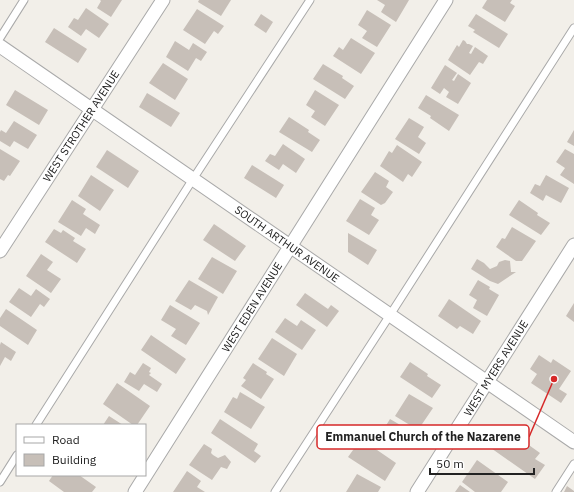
<svg xmlns="http://www.w3.org/2000/svg" width="574" height="492" font-family="'IBM Plex Sans',sans-serif">
  <rect width="100%" height="100%" fill="#f2efe9"/>
  <path fill="#c7bfb8" d="M100,0H122L111,17L97,8L101,1Z
    M199,0H231L221,16L198,2Z
    M377,0H409L396,22L381,12L385,5Z
    M487,0H512L510,3L515,6L505,22L482,8Z
    M86,8L109,24L99,38L86,29L81,36L68,27L74,18L78,20Z
    M197,9L224,26L218,34L214,31L205,44L183,30Z
    M367,10L391,25L377,47L362,38L367,31L358,25Z
    M261,14L273,22L266,33L254,25Z
    M476,14L508,34L499,48L473,32L475,30L468,26Z
    M54,28L87,49L78,63L45,42Z
    M351,38L375,53L361,74L333,56L339,47L343,50Z
    M463,40L465,41L467,44H469L473,46L469,53L471,54L475,47L488,56L483,64L479,62L470,75L448,60L457,45L459,47Z
    M175,41L189,50L193,43L207,52L201,61L196,58L188,71L166,57Z
    M163,63L188,79L175,100L149,83Z
    M323,64L343,76L342,78L354,86L345,99L313,79Z
    M445,65L457,73L452,80L454,81L458,74L471,83L458,104L446,97L449,92L444,88L440,94L431,88Z
    M15,90L48,110L39,125L6,105Z
    M315,90L339,105L325,126L311,117L315,111L306,105Z
    M147,93L180,113L171,127L139,107Z
    M426,95L459,115L449,131L430,118L431,116L418,108Z
    M289,117L309,130L308,132L320,140L312,152L279,132Z
    M409,118L424,127L418,137L426,143L419,154L395,139Z
    M14,121L37,135L28,149L14,141L10,147L0,141V132L1,130L6,133Z
    M574,130V146L567,142Z
    M283,144L305,159L296,173L283,164L279,170L265,161L270,154L275,156Z
    M397,145L422,162L412,177L408,174L403,182L380,166L389,151L392,153Z
    M0,149L20,161L10,176L8,175L4,181L0,179Z
    M565,149L574,154V184L560,175L565,168L556,162Z
    M107,150L139,171L128,188L96,167Z
    M252,165L284,185L276,198L244,178Z
    M375,172L389,181L386,187L393,192L385,203L381,205L361,192Z
    M91,175L114,190L100,211L78,196Z
    M546,175L569,188L561,203L546,195L543,201L530,193L535,184L540,186Z
    M360,199L375,208L371,215L379,220L369,235L346,221Z
    M72,200L86,209L83,214L100,225L95,234L86,228L81,236L58,222Z
    M519,200L538,213L537,215L550,223L541,235L509,215Z
    M214,224L246,246L235,261L203,240Z
    M512,227L536,241L522,261H516L496,247L502,238L505,239Z
    M54,229L61,233L63,230L75,238L73,241L86,249L77,263L45,242Z
    M348,233L377,250L368,265L348,252Z
    M41,254L53,262L47,270L61,279L51,293L26,276Z
    M212,257L237,271L223,294L198,279Z
    M477,259L484,263L490,269L497,266L499,262L505,260L510,261L511,272H516L498,284L490,281L471,269Z
    M189,280L218,297L208,315L207,311L195,305L191,310L175,301Z
    M478,280L490,287L489,289L499,295L487,316L473,308L477,300L469,295Z
    M19,288L31,296L36,289L50,299L44,307L40,304L31,317L9,302Z
    M305,293L328,309L331,305L339,311L327,327L296,305Z
    M449,299L481,321L473,334L460,326L457,329L438,316Z
    M574,303V322L566,316Z
    M170,305L200,323L186,345L171,336L176,329L161,320Z
    M6,309L37,330L28,345L0,326V318Z
    M285,318L297,326L301,320L316,330L302,350L275,332Z
    M151,335L186,359L176,374L141,350Z
    M272,338L297,354L284,376L258,359Z
    M1,342L16,352L11,361L5,357L0,366V345Z
    M539,355L551,363L553,359L571,371L559,389L567,394L561,403L531,383L537,374L530,369Z
    M410,362L428,374L427,376L441,385L432,398L400,377Z
    M143,363L151,368L149,372L151,373L149,375L162,384L157,392L144,384L139,391L124,382L130,372L135,375Z
    M253,363L267,372L266,374L274,379L261,399L241,386L246,380L243,378Z
    M117,383L150,406L137,425H133L103,404Z
    M240,392L265,407L251,429L224,412L233,397L237,399Z
    M409,394L433,408L418,430L395,416Z
    M109,416L123,425H103Z
    M220,419L258,444L254,451L261,456L255,463L211,433Z
    M390,419L414,433L404,448L391,441L387,448L372,438L378,429L382,432Z
    M501,428L525,445L526,443L540,453L535,459L545,465L535,479L488,446Z
    M361,439L396,463L385,481L348,457Z
    M204,444L212,449L211,453L213,455L218,458L225,455L231,462L227,469L221,467L212,480L189,465Z
    M477,460L508,482L501,492H475L462,482Z
    M187,471L201,481L197,487L205,492H173Z
    M357,474L381,487L378,492H346Z
    M53,475H79L96,487L92,492H64L49,481Z
    M460,485L470,492H455Z
    M567,486L574,491V492H564Z"/>
  <g fill="none" stroke-linecap="round" stroke-linejoin="round">
    <defs>
      <path id="service" d="M0,38L24,0
        M36,425L193,179L310,0
        M0,482L17,455
        M275,492L390,315L574,28
        M556,492L574,464"/>
      <path id="minor" d="M0,46L574,442
        M0,251L163,0
        M135,492L446,0
        M417,492L574,245"/>
    </defs>
    <use href="#service" stroke="#a9a9a9" stroke-width="9"/>
    <use href="#minor" stroke="#a9a9a9" stroke-width="15"/>
    <use href="#service" stroke="#fff" stroke-width="7"/>
    <use href="#minor" stroke="#fff" stroke-width="13"/>
  </g>
  <g text-anchor="middle" dominant-baseline="central" stroke-width="3" stroke-linejoin="round" paint-order="stroke">
    <g font-size="11" fill="#222" stroke="#fff">
      <text transform="translate(81 126) rotate(-57)">WEST STROTHER AVENUE</text>
      <text transform="translate(287 244) rotate(35)">SOUTH ARTHUR AVENUE</text>
      <text transform="translate(252 307) rotate(-58)">WEST EDEN AVENUE</text>
      <text transform="translate(496 368) rotate(-58)">WEST MYERS AVENUE</text>
    </g>
  </g>
  <path fill="none" stroke="#d62828" stroke-width="1.5" d="M554 379L529 437"/>
  <circle fill="#d62828" stroke="#fff" stroke-width="1.5" cx="554" cy="379" r="4"/>
  <rect fill="#fff" stroke="#d62828" stroke-width="1.5" x="317" y="425" width="212" height="24" rx="4"/>
  <g font-size="12" text-anchor="middle" font-weight="bold" fill="#222">
    <text x="423" y="441">Emmanuel Church of the Nazarene</text>
  </g>
  <rect x="16" y="424" width="130" height="52" fill="#ffffff" stroke="#a7a7a7"/>
  <rect x="24" y="437" width="20" height="6" fill="#ffffff" stroke="#a7a7a7"/>
  <text x="52" y="444" font-size="12" fill="#222222">Road</text>
  <rect x="24" y="454" width="20" height="12" fill="#c7bfb8" stroke="#a7a7a7"/>
  <text x="52" y="464" font-size="12" fill="#222222">Building</text>
  <path d="M430 468v6h104v-6" fill="none" stroke="#222222" stroke-width="2"/>
  <text x="436" y="468" font-size="12" fill="#222222" stroke="#ffffff" stroke-width="3" paint-order="stroke">50 m</text>
</svg>
